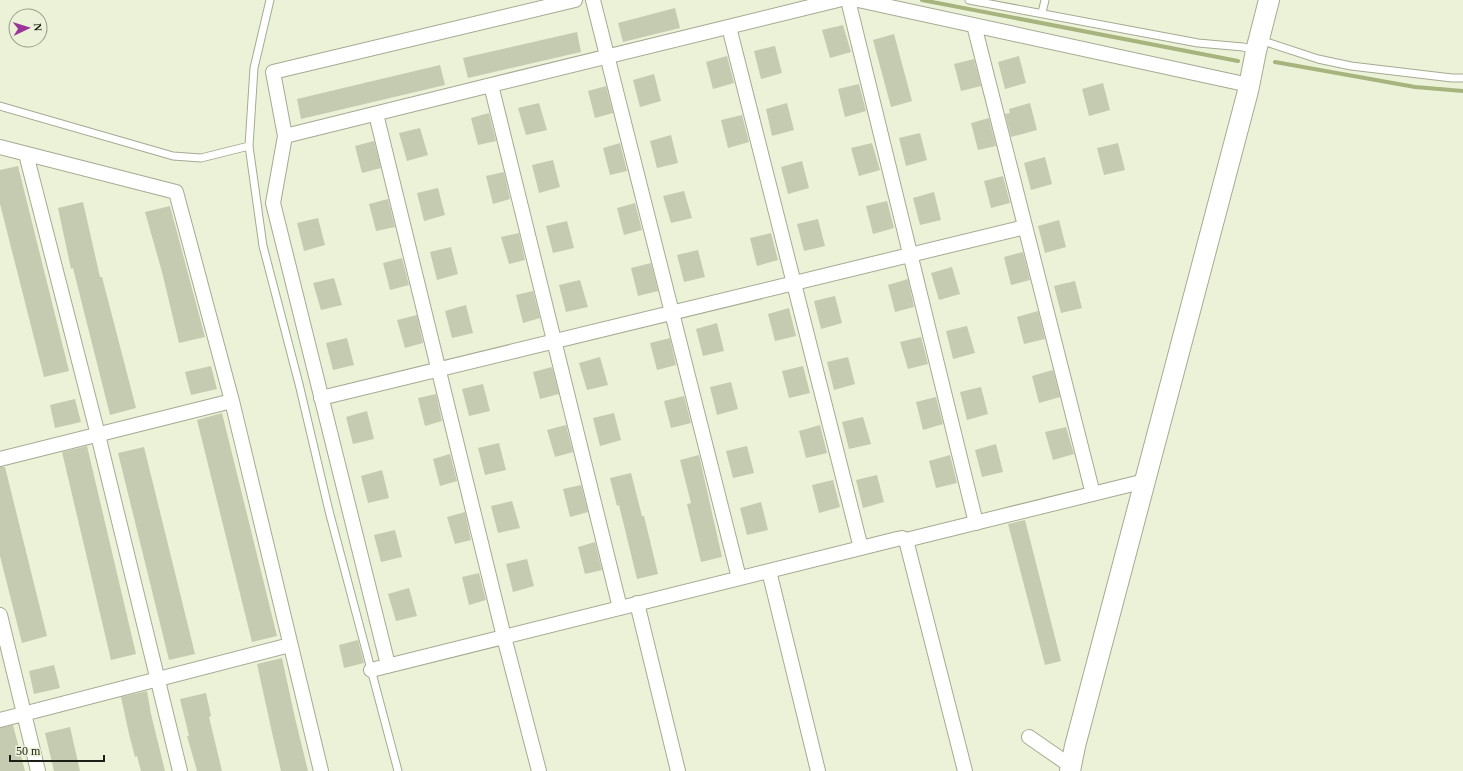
<svg xmlns="http://www.w3.org/2000/svg" width="1463" height="771" font-family="Georgia,serif">
  <rect width="100%" height="100%" fill="#ebf2d8"/>
  <g fill="none" stroke-linecap="round" stroke-linejoin="round">
    <path stroke="#a7b47d" stroke-width="4" d="M922,0L1238,61
      M1275,62L1415,87L1463,91"/>
  </g>
  <path fill="#c4cbb1" d="M675,8L680,28L623,42L618,23Z
    M843,25L851,52L830,58L822,30Z
    M577,32L581,52L468,78L463,58Z
    M894,34L912,101L891,107L873,40Z
    M775,46L782,73L761,79L754,51Z
    M727,56L734,83L713,89L706,62Z
    M1019,56L1026,83L1005,89L998,62Z
    M974,59L981,86L961,91L954,64Z
    M440,65L445,85L301,119L297,99Z
    M654,74L661,101L640,107L633,80Z
    M1103,83L1110,110L1089,116L1082,89Z
    M859,84L866,111L845,117L838,89Z
    M606,86L613,113L595,118L588,91Z
    M539,103L547,130L526,135L518,108Z
    M787,103L794,130L772,136L766,109Z
    M1030,103L1037,130L1011,137L1005,114L1010,113L1009,109Z
    M489,113L496,141L478,145L471,118Z
    M742,115L749,142L728,148L721,120Z
    M989,118L996,146L978,150L971,123Z
    M420,128L428,155L407,161L399,133Z
    M920,133L927,160L906,166L899,138Z
    M671,135L678,163L657,168L650,141Z
    M374,141L381,168L362,173L355,146Z
    M620,143L627,171L610,175L603,148Z
    M872,143L880,170L859,176L851,148Z
    M1118,143L1125,170L1104,175L1097,148Z
    M1045,157L1052,184L1031,190L1024,163Z
    M553,160L560,187L539,193L532,165Z
    M802,161L809,188L788,194L781,167Z
    M18,166L69,371L44,377L0,204V170Z
    M504,172L510,199L493,204L486,176Z
    M1003,176L1010,203L991,208L984,181Z
    M438,188L445,215L424,221L417,193Z
    M684,191L692,218L671,223L663,196Z
    M934,192L941,220L920,225L913,198Z
    M388,199L395,227L376,231L369,204Z
    M887,201L894,228L873,234L866,206Z
    M83,202L100,277H102L136,408L110,415L73,268L71,269L58,208Z
    M635,203L642,230L624,235L617,208Z
    M170,206L205,337L179,343L162,272L145,212Z
    M318,218L325,245L304,251L297,223Z
    M818,219L825,246L804,251L797,224Z
    M1059,220L1066,247L1045,253L1038,226Z
    M567,221L574,248L553,253L546,226Z
    M519,233L525,260L509,264L501,237Z
    M771,233L778,260L757,266L750,238Z
    M451,247L458,274L437,280L430,252Z
    M698,250L705,277L684,282L677,255Z
    M1023,252L1030,280L1011,285L1004,257Z
    M402,258L409,285L390,290L383,263Z
    M651,263L658,291L638,296L631,268Z
    M952,267L960,294L939,300L931,273Z
    M334,278L342,305L321,310L313,283Z
    M908,279L914,307L895,312L888,285Z
    M580,280L588,307L566,312L559,285Z
    M1075,281L1082,308L1061,313L1054,286Z
    M533,291L540,318L523,323L516,295Z
    M835,296L842,323L821,329L814,301Z
    M466,305L473,333L452,338L445,311Z
    M789,308L796,336L775,341L768,314Z
    M1038,311L1045,339L1024,344L1017,317Z
    M417,315L423,343L405,348L397,320Z
    M717,323L724,351L703,356L696,329Z
    M967,326L975,353L953,359L946,331Z
    M921,337L928,364L908,369L900,342Z
    M347,338L354,365L333,370L326,343Z
    M670,338L676,365L657,370L650,343Z
    M600,357L608,385L587,390L579,363Z
    M848,357L855,384L834,390L827,362Z
    M211,366L217,389L191,395L185,372Z
    M803,366L810,393L789,398L782,371Z
    M552,367L559,394L540,399L533,372Z
    M1053,370L1060,397L1039,403L1032,376Z
    M731,382L738,409L717,415L710,387Z
    M483,384L490,411L469,416L462,389Z
    M981,387L988,414L967,420L960,392Z
    M436,394L442,421L425,426L418,398Z
    M684,396L691,423L671,428L664,401Z
    M936,397L943,424L923,430L916,402Z
    M75,399L81,422L55,428L50,405Z
    M367,411L374,439L353,444L346,417Z
    M222,413L277,636L252,642L197,420Z
    M614,413L621,440L600,446L593,418Z
    M863,417L871,444L849,449L842,422Z
    M566,425L573,452L555,457L547,430Z
    M820,425L827,453L806,458L799,431Z
    M1066,427L1074,454L1053,460L1045,432Z
    M499,443L506,470L485,475L478,448Z
    M996,444L1003,472L982,477L975,450Z
    M87,446L136,654L111,660L62,452Z
    M747,446L754,473L733,478L726,451Z
    M144,447L195,654L169,660L118,453Z
    M450,454L457,481L440,486L433,459Z
    M699,455L722,557L701,562L687,504L691,503L680,460Z
    M950,455L957,483L936,488L929,461Z
    M0,467H5L47,636L22,643L0,556Z
    M382,470L389,498L368,503L361,476Z
    M631,473L642,516H644L658,574L637,579L619,505L617,506L610,478Z
    M877,475L884,502L863,508L856,480Z
    M833,480L840,507L819,513L812,485Z
    M581,485L588,512L570,517L563,489Z
    M512,501L520,528L498,533L491,506Z
    M761,502L768,530L747,535L740,508Z
    M465,512L471,540L455,544L447,517Z
    M1025,520L1061,661L1045,665L1008,524Z
    M395,530L402,557L381,562L374,535Z
    M595,542L602,570L585,574L578,547Z
    M527,559L534,586L513,592L506,564Z
    M479,573L486,600L469,605L462,577Z
    M409,588L417,616L396,621L388,594Z
    M358,640L364,663L344,668L339,645Z
    M282,658L295,718L308,771H281L273,737L257,664Z
    M54,665L60,688L34,694L29,671Z
    M147,691L151,714L165,771H141L137,756L135,757L129,734L121,697Z
    M206,693L211,716L209,717L222,771H197L187,736H189L180,699Z
    M13,725L25,771H0V728Z
    M70,727L80,771H54L45,733Z"/>
  <g fill="none" stroke-linecap="round" stroke-linejoin="round">
    <defs>
      <path id="lane" d="M270,0L254,68L249,146L263,246L299,384L329,511L398,771
        M969,0L1198,43L1243,47L1254,50
        M1042,13L1045,0
        M1260,40L1318,59L1351,66L1452,78H1463
        M0,106L173,156L201,158L249,146"/>
      <path id="street" d="M593,0L739,578
        M848,0L976,523
        M858,0L1249,85
        M974,25L1093,494
        M729,27L861,548
        M491,85L285,136L273,72L575,0
        M376,114L504,637L539,771
        M285,136L273,203L388,665
        M0,147L176,192L232,401L321,771
        M26,154L98,435L180,771
        M321,398L1025,227
        M0,459L232,401
        M906,540L965,771
        M769,571L818,771
        M637,603L678,771
        M620,608L491,85L838,0
        M0,615L38,771
        M371,670L897,539L902,538L906,540L1145,481
        M0,720L290,645
        M1029,737L1071,766"/>
      <path id="secondary" d="M1070,771L1075,746L1248,91L1256,51L1269,0"/>
    </defs>
    <use href="#lane" stroke="#a4ab92" stroke-width="9"/>
    <use href="#street" stroke="#a4ab92" stroke-width="16"/>
    <use href="#secondary" stroke="#a4ab92" stroke-width="22"/>
    <use href="#lane" stroke="#fff" stroke-width="7"/>
    <use href="#street" stroke="#fff" stroke-width="14"/>
    <use href="#secondary" stroke="#fff" stroke-width="20"/>
  </g>
  <g transform="translate(28 28) rotate(86)"><circle r="19" fill="#ebf2d8" stroke="#989d8a"/>
  <path d="M0-3L7 15L0 10L-7 15Z" fill="#9c3599"/>
  <text y="-6" font-size="11" font-weight="bold" text-anchor="middle" fill="#1b1e14">N</text>
  </g>
  <path d="M10 755v6h94v-6" fill="none" stroke="#1b1e14" stroke-width="2"/>
  <text x="16" y="755" font-size="12" fill="#1b1e14" stroke="#ebf2d8" stroke-width="3" paint-order="stroke">50 m</text>
</svg>
